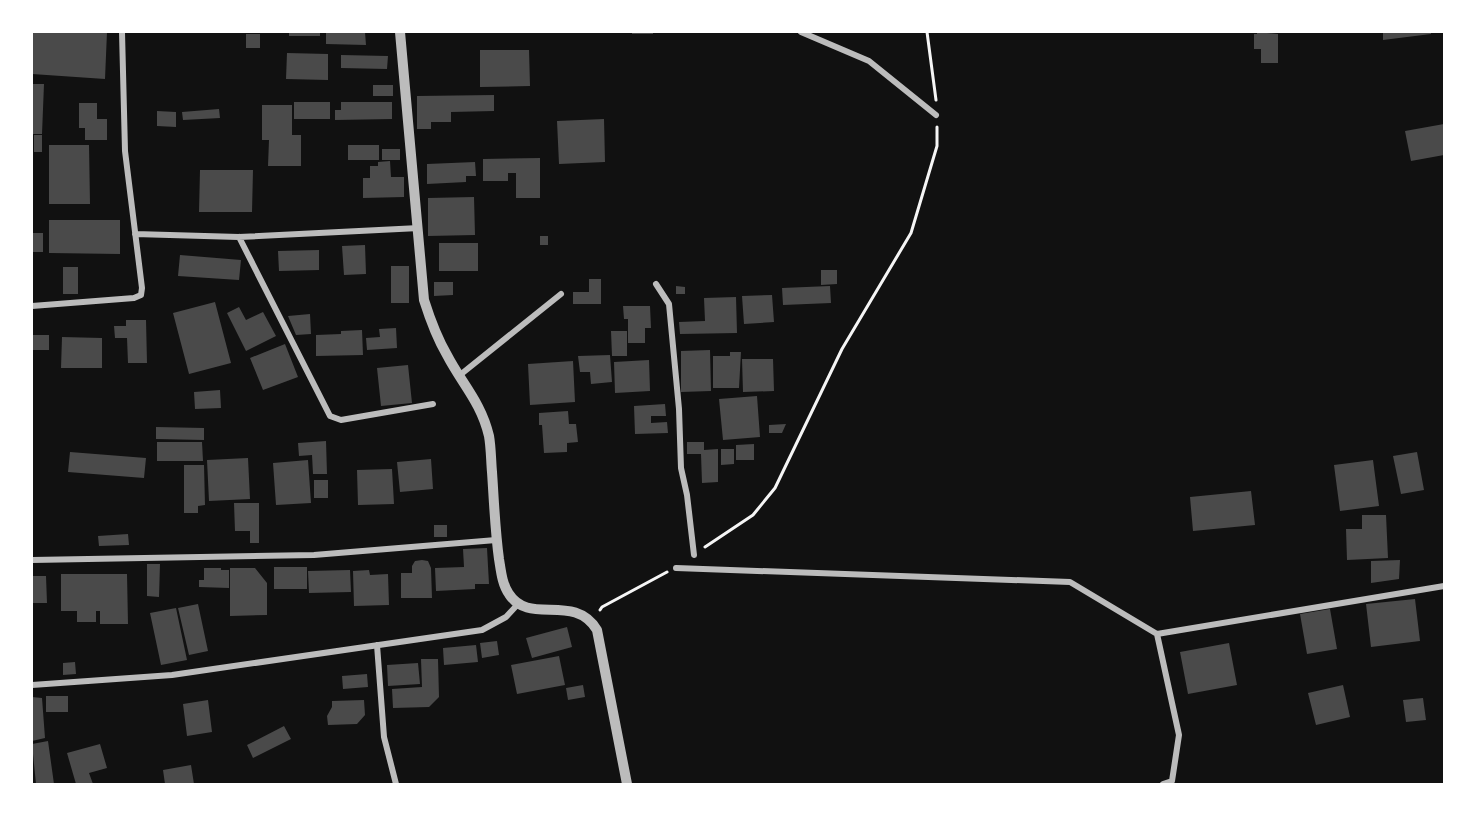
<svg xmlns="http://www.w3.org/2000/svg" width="1476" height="816" font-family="'IBM Plex Serif',serif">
  <rect width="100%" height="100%" fill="#111"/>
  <path fill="#4a4a4a" d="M32,32H107L105,79L32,74Z
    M289,32H320V36H289Z
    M326,32H365L366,45L326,44Z
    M632,32H653V34H632Z
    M1257,32L1278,34V63H1261V49H1254V34H1257Z
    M1383,32H1431V34L1383,40Z
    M246,34H260V48H246Z
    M480,50H529L530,86L480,87Z
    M287,53L328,54V80L286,79Z
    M341,55L388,56L387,69L341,68Z
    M32,84H44L42,134H32Z
    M373,85H393V96H373Z
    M494,95V111L451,112V122H431V129H417V96Z
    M294,102H330V119H294Z
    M341,102H392V119L335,120V110H341Z
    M79,103H97V119H107V140H85V128H79Z
    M262,105H292V135H301V166H268L269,140H262Z
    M219,109L220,118L183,120L182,112Z
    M157,111L176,112V127L157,126Z
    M604,119L605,162L559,164L557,121Z
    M1444,124V155L1411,161L1405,131Z
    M34,135H42V152H34Z
    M49,145H89L90,204H49Z
    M348,145H379V160H348Z
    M382,149H400V160H382Z
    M540,158V198H516V173H508V181H483V159Z
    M390,161L391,177H404V197L363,198V178H370V166H378V162Z
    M475,162L476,176H466V182L427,184V164Z
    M200,170H253L252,212H199Z
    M474,197L475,235L428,236V198Z
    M49,220H120V254L49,253Z
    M32,233H43V252H32Z
    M540,236H548V245H540Z
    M439,243H478V271H439Z
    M365,245L366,274L344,275L342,246Z
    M319,250V270L279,271L278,251Z
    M180,255L241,260L239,280L178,276Z
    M391,266H409V303H391Z
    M63,267H78V294H63Z
    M821,270H837V284L821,285Z
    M589,279H601V304H573V292H589Z
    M434,282H453V295L434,296Z
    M676,286L685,287V294H676Z
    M830,286L831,303L783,305L782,288Z
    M772,295L774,322L744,324L742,296Z
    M736,297L737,333L680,334L679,322L705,321L704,298Z
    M215,302L231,363L189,374L173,313Z
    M623,306H650L651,328H645V343H628V319H624Z
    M239,307L246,320L263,312L276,336L246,351L227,313Z
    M310,314L311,334L296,335L288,316Z
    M126,320H146L147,363H128L127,338H115L114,326H126Z
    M396,328L397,348L367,350L366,338L380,337L379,329Z
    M362,330L363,355L316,356V335L341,334V331Z
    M611,331H627V356H612Z
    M32,335H49V350H32Z
    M62,337L102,338V368H61Z
    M285,344L298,377L263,390L250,358Z
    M710,350L711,391L681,392V351Z
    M730,352H741L739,388H713V356H730Z
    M610,355L612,382L591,384L590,372H580L578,356Z
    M742,359H773L774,391L743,392Z
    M649,360L650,391L615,393L614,362Z
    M573,361L575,402L530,405L528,364Z
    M408,365L412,403L381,406L377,368Z
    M220,390L221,408L195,409L194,392Z
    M757,396L760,437L723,440L719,399Z
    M665,404L666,416H651V423L667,422L668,433L635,434L634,406Z
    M568,411L569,424H576L578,442L567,443V452L544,453L542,425H539V413Z
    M786,424L782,433H769V425Z
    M156,427L204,428V440L156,439Z
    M326,441L327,474H313L312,455L299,456L298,443Z
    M157,442H202L203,461H157Z
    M687,442H704V450L718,449V482L702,483L701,454H687Z
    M754,444V460H736V445Z
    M721,449H734V464L721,465Z
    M70,452L146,458L144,478L68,472Z
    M1417,452L1424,490L1401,494L1393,456Z
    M248,458L250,499L209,501L207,460Z
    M431,459L433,489L400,492L397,462Z
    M308,460L311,503L276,505L273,463Z
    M1373,460L1379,506L1340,511L1334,465Z
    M184,465H204L205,505L198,506V513H184Z
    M392,469L394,504L358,505L357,470Z
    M314,480H328V498H314Z
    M1251,491L1255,525L1193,531L1190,497Z
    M234,503H259V543H250V531H235Z
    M1362,515H1386L1388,558L1347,560L1346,529H1362Z
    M434,525H447V537H434Z
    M128,534L129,545L99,546L98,536Z
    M487,548L489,584H475V589L436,591L435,568L464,567L463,549Z
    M422,560L428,561L431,568L432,598H401V573H412V566L415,561Z
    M1400,560L1399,579L1371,583V561Z
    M147,564H160L159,597L147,596Z
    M274,567H307V589H274Z
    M204,568H221V570H229V588L199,587V580H204Z
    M230,568H255L267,583V615L230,616Z
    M350,570L351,592L309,593L308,571Z
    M369,570L370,575L388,574L389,605L354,606L353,571Z
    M61,574H127L128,624H100V611H96V622H77V611H61Z
    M32,576H46L47,603H32Z
    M1415,599L1420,641L1371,647L1366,604Z
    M198,604L208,651L189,655L178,608Z
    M176,608L187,660L161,665L150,613Z
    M1330,609L1337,649L1307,654L1300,614Z
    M567,627L572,647L532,658L526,638Z
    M497,641L499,655L482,658L480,643Z
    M1229,643L1237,685L1188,694L1180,652Z
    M476,645L478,662L444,665L443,648Z
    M559,656L565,685L517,694L511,665Z
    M421,659H438L439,697L429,707L393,708L392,689L422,687Z
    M75,662L76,674L63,675V663Z
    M418,663L420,684L388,686L387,665Z
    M367,674L368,687L343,689L342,676Z
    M583,685L585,697L568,700L566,688Z
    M1343,685L1350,717L1316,725L1308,693Z
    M46,696H68V712H46Z
    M32,697L42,698L45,738L32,741Z
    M1423,698L1426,720L1406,722L1403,700Z
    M208,700L212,732L187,736L183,704Z
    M364,700L365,715L357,724L328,725L327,716L332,707V701Z
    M284,726L291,739L253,758L247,745Z
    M48,741L54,784H36L32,744Z
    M100,744L107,768L89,773L93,784H76L67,753Z
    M191,765L194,784H165L163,770Z"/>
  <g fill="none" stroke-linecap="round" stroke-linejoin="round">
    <path stroke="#f5f5f5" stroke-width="3" d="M927,32L936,100
      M705,547L753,515L775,488L842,349L911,233L937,146V127
      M600,610L602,607L667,572"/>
    <path stroke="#bcbcbc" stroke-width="6" d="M801,32L869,61L936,115
      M135,234L239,237L419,228
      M239,237L330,416L341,420L433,404
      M656,284L669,304L679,409L681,468L687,495L694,555
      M32,306L134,298L141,295L142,288L125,151L122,32
      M460,375L561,294
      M32,560L314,555L496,540
      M676,568L1070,582L1157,634L1179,735L1172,781L1163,784
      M1157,634L1444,586
      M377,645L384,737L396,784
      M32,685L172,675L482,630L506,617L518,604"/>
    <path stroke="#bcbcbc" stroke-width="10" d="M400,32L424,300C430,319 437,338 447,355C462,384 481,402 489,436C491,447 491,461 492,472C494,501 495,530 499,559C501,571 502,584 509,594C529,626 574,592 597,630L627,784"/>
  </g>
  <rect width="1476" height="816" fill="none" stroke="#ffffff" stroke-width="66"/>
</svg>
